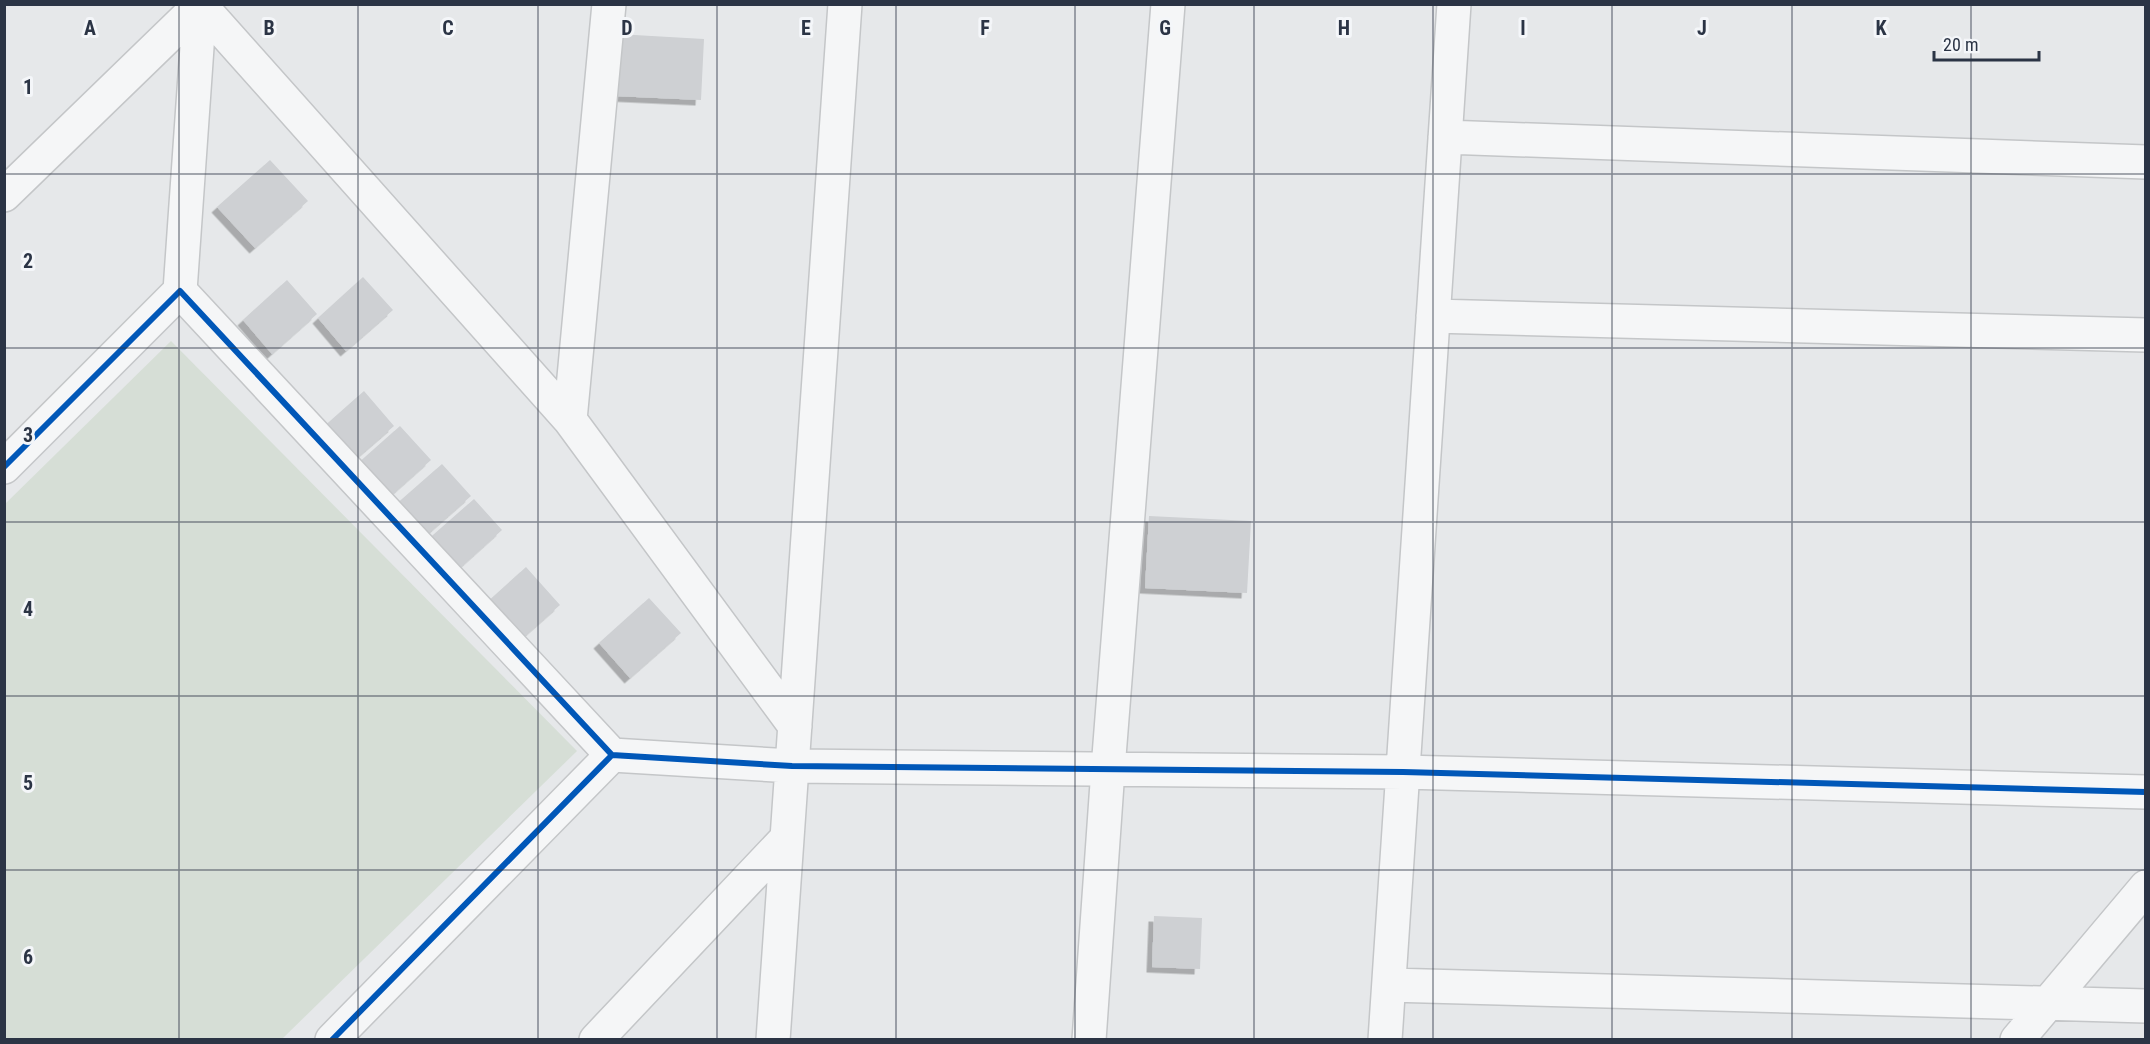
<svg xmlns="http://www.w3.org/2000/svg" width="2150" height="1044" font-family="'Roboto Condensed',sans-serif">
  <defs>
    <filter id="shadow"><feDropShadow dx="-5.5" dy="5.5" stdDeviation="0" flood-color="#0004"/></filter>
  </defs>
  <rect width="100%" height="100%" fill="#e6e8ea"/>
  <path fill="#d6ded6" d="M171,341L577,751L282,1039H5V504Z"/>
  <path fill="#ced0d3" filter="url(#shadow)" d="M617,34L704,39L701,100L614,96Z
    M270,160L308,201L255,248L217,207Z
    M363,277L393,310L346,351L318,318Z
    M287,280L317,314L272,354L243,320Z
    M364,391L394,426L350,464L320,430Z
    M400,426L431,460L386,500L355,466Z
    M442,464L471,496L422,539L393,507Z
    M474,499L502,530L452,575L424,543Z
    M1149,516L1251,521L1247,593L1145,588Z
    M526,567L560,605L517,643L484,605Z
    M649,598L681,633L630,678L599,643Z
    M1154,916L1202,918L1200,969L1152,967Z"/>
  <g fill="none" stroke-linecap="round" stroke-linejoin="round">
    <defs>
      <path id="minor" d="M1445,137L2146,162
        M4,195L200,5L570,420L795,726
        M180,291L200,4
        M1433,316L2146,335
        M570,420L609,4
        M4,467L180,291L612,755L332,1040
        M612,755L792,766L1403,772L2146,792
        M1389,985L2146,1006
        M596,1040L787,838
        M773,1040L845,4
        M1089,1040L1108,769L1168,4
        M1385,1040L1454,4
        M2017,1040L2146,887"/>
    </defs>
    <use href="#minor" stroke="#c4c6c8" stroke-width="36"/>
    <use href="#minor" stroke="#f5f6f7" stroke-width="33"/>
    <defs>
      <path id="cycleway" d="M4,467L180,291L612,755L332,1040
        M612,755L792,766L1403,772L2146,792"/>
    </defs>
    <use href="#cycleway" stroke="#f4f6f9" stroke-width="10"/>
    <use href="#cycleway" stroke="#0057b8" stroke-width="6"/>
  </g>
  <path fill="none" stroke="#2b3445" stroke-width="1.5" stroke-opacity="0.55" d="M179,4V1040M358,4V1040M538,4V1040M717,4V1040M896,4V1040M1075,4V1040M1254,4V1040M1433,4V1040M1612,4V1040M1792,4V1040M1971,4V1040M4,174H2146M4,348H2146M4,522H2146M4,696H2146M4,870H2146"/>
  <g font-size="20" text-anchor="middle" font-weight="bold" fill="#2b3445" stroke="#f4f6f9" stroke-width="6" stroke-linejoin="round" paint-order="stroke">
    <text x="90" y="35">A</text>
    <text x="269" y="35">B</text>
    <text x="448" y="35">C</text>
    <text x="627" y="35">D</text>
    <text x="806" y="35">E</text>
    <text x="985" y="35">F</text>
    <text x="1165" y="35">G</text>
    <text x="1344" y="35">H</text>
    <text x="1523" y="35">I</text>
    <text x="1702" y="35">J</text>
    <text x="1881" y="35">K</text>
    <text x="28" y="94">1</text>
    <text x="28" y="268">2</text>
    <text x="28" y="442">3</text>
    <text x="28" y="616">4</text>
    <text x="28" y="790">5</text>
    <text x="28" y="964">6</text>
  </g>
  <rect width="2150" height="1044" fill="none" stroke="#2b3445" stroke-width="12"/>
  <path d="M1934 51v9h105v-9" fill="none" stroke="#2b3445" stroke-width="3"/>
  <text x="1943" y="51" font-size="18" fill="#2b3445" stroke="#f4f6f9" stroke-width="4.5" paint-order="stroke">20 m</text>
</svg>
